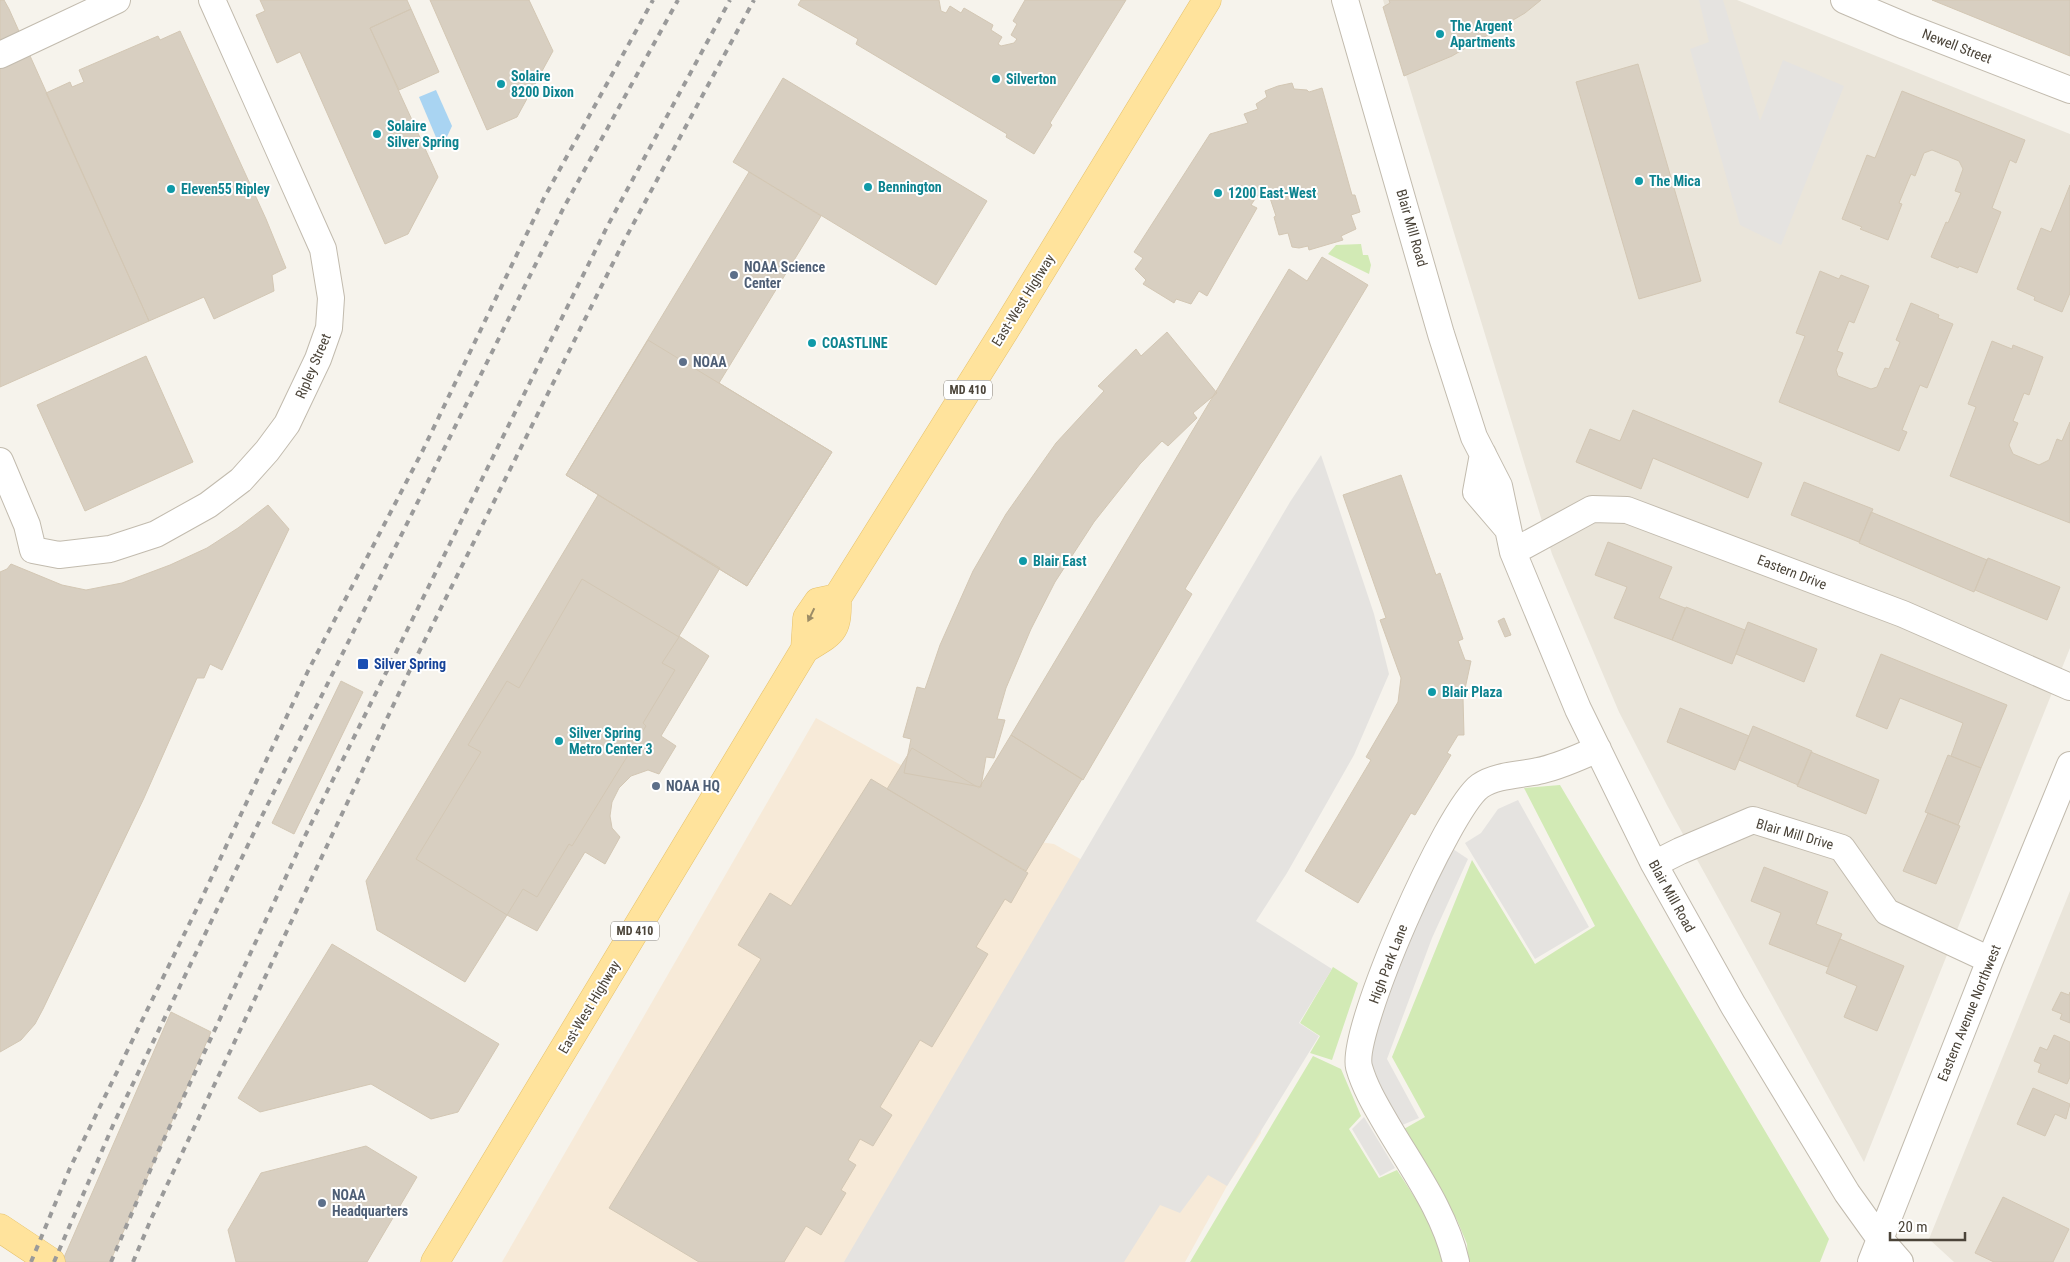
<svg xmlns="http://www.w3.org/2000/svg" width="2070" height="1262" font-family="'Roboto Condensed',sans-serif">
  <rect width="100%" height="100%" fill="#f6f3ec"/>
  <path fill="#eae5da" d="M1383,0H1737L2070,134V648L1864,1162L1668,807L1619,712L1552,554Z
    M2070,891V1262H1954L1929,1239Z"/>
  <path fill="#f7ead8" d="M816,718L1040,842L1054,844L1066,851L1267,963L1261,1133L1227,1186L1185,1262H502Z"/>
  <path fill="#d2eab5" d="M1361,244L1363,255H1368L1371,265L1369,274L1328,254L1336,245Z
    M1560,785L1829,1239L1820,1262H1468L1467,1244L1457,1220L1404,1129L1425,1117L1392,1057L1472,860L1535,964L1595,926L1524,788Z
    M1333,967L1358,983L1332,1060L1310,1053L1320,1036L1300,1023Z
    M1313,1056L1341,1069L1361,1116L1349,1129L1379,1178L1397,1170L1428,1218L1445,1262H1190Z"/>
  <path fill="#e5e3e0" d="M1699,0H1723L1760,121L1783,60L1844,86L1781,245L1740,225L1690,49L1709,42Z
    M1321,455L1374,614L1389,674L1354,755L1287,873L1256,921L1332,969L1299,1023L1319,1036L1227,1186L1208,1175L1180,1213L1160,1205L1124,1262H844L1290,502Z
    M1518,800L1589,927L1535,959L1465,843L1481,833L1498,809Z
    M1450,847L1468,859L1432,938L1387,1059L1419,1118L1400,1126L1367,1058L1395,968Z
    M1364,1117L1395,1168L1380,1176L1352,1129Z"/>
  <path fill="#a9d4f2" d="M436,90L452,126L446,139L438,142L419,97Z"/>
  <path fill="#d8cfc1" stroke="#d3c7b4" d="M0,0H4L9,9L149,321L0,387Z
    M260,0H407L411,9L370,28L438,177L408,234L385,244L300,52L277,63L256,15L265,11Z
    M430,0H529L553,51L517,117L487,130Z
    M801,0H939L941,11L946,13L950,6L961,13L964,8L993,25L991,30L1002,37L998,44L1001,46L1014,43L1017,39L1011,35L1017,24L1013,21L1025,0H1126L1050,123L1052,125L1034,154L1006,137L1007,134L856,44L858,39L798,5Z
    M1389,0H1541L1525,13L1452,56L1404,76L1383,7L1390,3Z
    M1932,0H2070V56Z
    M411,9L439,72L399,90L370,28Z
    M180,31L266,219L286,268L272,275L274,291L214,319L204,297L149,321L46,93L70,82L72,87L84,82L79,70L158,36L160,40Z
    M1638,64L1701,281L1639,299L1576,82Z
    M783,78L987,201L936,285L733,162Z
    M1292,83L1294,89L1307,90L1309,92L1322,88L1352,195H1355L1360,212L1351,215L1356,229L1341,236L1343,240L1309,250L1308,246L1299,248L1292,247L1288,233L1279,235L1274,217L1276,216L1268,192L1257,196L1251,205L1257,208L1207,296L1199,291L1191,304L1176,299L1174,303L1143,284L1146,280L1135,269L1143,258L1134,252L1210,134L1248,123L1244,114L1258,109L1256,104L1267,97L1265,91L1278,86Z
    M1902,91L2025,140L2016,163L2010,160L1992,208L2001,212L1977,273L1959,266L1958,268L1931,257L1946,222L1948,223L1961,193L1955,191L1963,169L1959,161L1932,150L1924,153L1915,176L1911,174L1899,203L1902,204L1888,240L1860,229L1862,227L1842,219L1867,155L1875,158Z
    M749,172L821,216L719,383L832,452L747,586L566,475Z
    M2070,185V293L2062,312L2034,300L2035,297L2017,289L2041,228L2051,232Z
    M1322,257L1368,285L1185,589L1192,594L1083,780L1011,735L1289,269L1307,281Z
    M1820,271L1839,279L1841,275L1869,286L1854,323L1849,321L1837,351L1843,353L1836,370L1838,376L1871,389L1877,387L1885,368L1889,369L1900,342L1896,340L1911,303L1939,315L1938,318L1953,324L1927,388L1920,385L1902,430L1907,432L1899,451L1779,402L1805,336L1796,333Z
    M1167,332L1217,393L1193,413L1197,418L1168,446L1162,441L1140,464L1094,522L1055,582L1031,629L1006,688L997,719L1005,720L994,758L986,757L981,787L904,773L911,739L903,737L917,687L925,689L940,645L973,571L1006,514L1056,443L1104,391L1098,386L1136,349L1141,356Z
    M648,340L832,452L747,586L566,475Z
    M1992,341L2012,349L2013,345L2043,357L2029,395L2024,393L2013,421L2018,423L2009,445L2013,454L2039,465L2049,460L2057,439L2062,441L2070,422V523L1950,476L1976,407L1968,404Z
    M146,356L193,462L85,511L37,405Z
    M1633,410L1762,463L1748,498L1653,458L1641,489L1576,462L1590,429L1620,441Z
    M1401,475L1436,575L1440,573L1463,639L1458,641L1465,660L1471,661L1463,698L1464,735H1458L1447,753L1451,755L1415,815L1411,813L1358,903L1305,871L1371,760L1366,757L1398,702L1401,678L1380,620L1386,618L1343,495Z
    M1804,482L1873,509L1859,542L1791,515Z
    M598,495L720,568L679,636L709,656L661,736L676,746L659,774L648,770L631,776L619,788L612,802L610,816L612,828L620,837L605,864L585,852L537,931L507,915L465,982L377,930L366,881Z
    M268,505L289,529L222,670L210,664L204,678H197L144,798L43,1009L35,1024L21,1040L0,1052V572L7,569L11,564L62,585L86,590L122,583L170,565L207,548L238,528Z
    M1871,512L1987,560L1974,592L1859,543Z
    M1608,542L1672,567L1659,598L1685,608L1672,640L1614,618L1627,587L1595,575Z
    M1988,558L2060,587L2047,620L1975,590Z
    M582,579L679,637L662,663L675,670L643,723L646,726L572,846L569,844L537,897L523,889L507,915L416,859L481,752L468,745L507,681L519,688Z
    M1686,607L1745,630L1732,664L1672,640Z
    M1504,618L1511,635L1505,637L1498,621Z
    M1748,622L1817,649L1804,682L1736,654Z
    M1881,654L2007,705L1981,768L1951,756L1963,723L1900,698L1887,729L1856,716Z
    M341,681L363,692L294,834L272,823Z
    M1680,708L1749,736L1735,770L1667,742Z
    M1753,726L1812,751L1798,785L1739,760Z
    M1011,735L1082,779L1026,871L887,789L912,748L979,788Z
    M1811,752L1879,780L1866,814L1797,786Z
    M1948,755L1981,768L1958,825L1925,812Z
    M871,779L1028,873L1011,903L1005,899L976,947L988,954L932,1047L920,1040L880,1107L892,1115L873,1146L860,1139L848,1160L856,1165L841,1190L846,1193L821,1235L806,1226L784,1262H699L609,1208L761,959L738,945L770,893L791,906Z
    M1928,813L1960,826L1936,884L1903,871Z
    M1764,867L1828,892L1816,924L1842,934L1828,967L1769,944L1781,913L1751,901Z
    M1840,939L1904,966L1877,1031L1844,1017L1857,986L1826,973Z
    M332,944L499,1044L458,1112L431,1119L371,1084L260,1112L238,1098Z
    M2061,992L2069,995L2070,992V1023L2060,1019L2062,1014L2052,1010Z
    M171,1012L211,1032L110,1262H62Z
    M2054,1035L2070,1042V1077L2067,1084L2038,1072L2041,1064L2034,1061L2040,1047L2047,1050Z
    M2033,1088L2070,1104L2066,1119L2055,1114L2045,1136L2017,1124Z
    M366,1146L417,1177L367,1262H236L228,1230L261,1173Z
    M2003,1197L2069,1229L2053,1262H1994L1975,1253Z"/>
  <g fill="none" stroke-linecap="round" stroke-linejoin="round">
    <defs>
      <path id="minor" d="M1345,0L1441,334L1474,437L1499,486L1513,552L1578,709L1654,864L1733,1005L1847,1193L1880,1239L1900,1262
        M1844,0L1905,26L2070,90
        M0,55L117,0
        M1483,454L1476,492L1506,527
        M0,461L27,525L33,550L59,555L110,549L156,534L208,505L241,480L267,451L287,424L318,359L329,328L331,298L323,249L212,0
        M1513,552L1592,509L1627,510L1903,614L2070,687
        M1654,864L1680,851L1753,820L1842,848L1887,912L1990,960
        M1456,1262C1445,1212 1412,1168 1387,1125C1376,1106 1365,1088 1359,1067C1350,1030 1448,809 1480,786C1496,775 1520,775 1538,771C1559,767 1579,757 1598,749
        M1871,1262L1990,960L2070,765"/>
      <path id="major" d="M805,649C833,632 838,632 837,598L1005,330L1207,0
        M0,1228L51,1262
        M435,1262L805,649L807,618L818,602L837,598"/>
    </defs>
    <use href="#minor" stroke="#c2bbae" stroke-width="28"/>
    <use href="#major" stroke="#e6c16a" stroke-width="29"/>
    <use href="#minor" stroke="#fff" stroke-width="26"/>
    <use href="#major" stroke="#ffe39c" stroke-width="28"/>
    <path stroke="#9a9a9a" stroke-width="4" stroke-dasharray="6 6" stroke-linecap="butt" d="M31,1262L70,1168L200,902L308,671L423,450L544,198L653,0
      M54,1262L114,1123L261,818L563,209L678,0
      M111,1262L158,1152L304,838L608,225L730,0
      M133,1262L152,1217L408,674L623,243L754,0"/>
  </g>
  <defs><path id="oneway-solid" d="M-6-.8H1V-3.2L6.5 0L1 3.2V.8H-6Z" transform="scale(1.25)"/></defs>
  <use fill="#9c8c66" href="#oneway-solid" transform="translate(811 615) rotate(116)"/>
  <g fill="#0f9aa8" stroke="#fff" stroke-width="2">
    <circle cx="1440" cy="34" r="5"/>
    <circle cx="996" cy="79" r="5"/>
    <circle cx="501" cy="84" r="5"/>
    <circle cx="377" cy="134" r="5"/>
    <circle cx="1639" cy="181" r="5"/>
    <circle cx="868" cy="187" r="5"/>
    <circle cx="171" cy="189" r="5"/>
    <circle cx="1218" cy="193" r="5"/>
    <circle cx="812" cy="343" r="5"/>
    <circle cx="1023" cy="561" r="5"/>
    <circle cx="1432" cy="692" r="5"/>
    <circle cx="559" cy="741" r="5"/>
  </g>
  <g fill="#5c6f8a" stroke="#fff" stroke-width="2">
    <circle cx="734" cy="275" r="5"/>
    <circle cx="683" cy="362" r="5"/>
    <circle cx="656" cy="786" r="5"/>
    <circle cx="322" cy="1203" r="5"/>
  </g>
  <rect fill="#1a4fb4" stroke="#fff" stroke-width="2" x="357" y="658" width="12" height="12" rx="2.5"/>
  <g text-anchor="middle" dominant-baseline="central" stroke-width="4" stroke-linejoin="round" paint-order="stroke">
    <g fill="#fff" stroke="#817c74" stroke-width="1">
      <rect x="944" y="380.5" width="48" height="19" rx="4"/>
      <rect x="611" y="921.5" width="48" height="19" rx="4"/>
    </g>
    <g font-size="12" font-weight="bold" fill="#4b4439">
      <text x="968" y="390">MD 410</text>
      <text x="635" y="931">MD 410</text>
    </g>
    <g font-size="14" font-weight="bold" fill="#0d838f" stroke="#fff" text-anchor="start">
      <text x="1450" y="26">The Argent<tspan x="1450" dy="16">Apartments</tspan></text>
      <text x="511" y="76">Solaire<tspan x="511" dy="16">8200 Dixon</tspan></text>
      <text x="1006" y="79">Silverton</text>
      <text x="387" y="126">Solaire<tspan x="387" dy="16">Silver Spring</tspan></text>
      <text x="1649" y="181">The Mica</text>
      <text x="878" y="187">Bennington</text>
      <text x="181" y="189">Eleven55 Ripley</text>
      <text x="1228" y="193">1200 East-West</text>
      <text x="822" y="343">COASTLINE</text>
      <text x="1033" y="561">Blair East</text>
      <text x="1442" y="692">Blair Plaza</text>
      <text x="569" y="733">Silver Spring<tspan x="569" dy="16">Metro Center 3</tspan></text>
    </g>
    <g font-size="14" fill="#4b4439" stroke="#fff">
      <text transform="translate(1957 46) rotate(21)">Newell Street</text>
      <text transform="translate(1412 228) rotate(74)">Blair Mill Road</text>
      <text transform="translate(1023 300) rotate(-58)">East-West Highway</text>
      <text transform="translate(313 366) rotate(-67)">Ripley Street</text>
      <text transform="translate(1792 572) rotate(21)">Eastern Drive</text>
      <text transform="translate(1795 834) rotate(16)">Blair Mill Drive</text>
      <text transform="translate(1672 896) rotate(61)">Blair Mill Road</text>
      <text transform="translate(1388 964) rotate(-69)">High Park Lane</text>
      <text transform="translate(589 1007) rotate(-59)">East-West Highway</text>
      <text transform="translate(1969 1013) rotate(-68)">Eastern Avenue Northwest</text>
    </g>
    <g font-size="14" font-weight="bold" fill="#4e5e75" stroke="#fff" text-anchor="start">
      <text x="744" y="267">NOAA Science<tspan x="744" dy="16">Center</tspan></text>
      <text x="693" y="362">NOAA</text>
      <text x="666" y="786">NOAA HQ</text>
      <text x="332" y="1195">NOAA<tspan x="332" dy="16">Headquarters</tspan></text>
    </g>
    <g font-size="14" font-weight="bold" fill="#164399" stroke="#fff" text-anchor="start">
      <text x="374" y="664">Silver Spring</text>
    </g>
  </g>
  <path d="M1890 1232v8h75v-8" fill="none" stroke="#4b4439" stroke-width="2.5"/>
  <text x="1898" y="1232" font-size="15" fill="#4b4439" stroke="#ffffff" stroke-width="4" paint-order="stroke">20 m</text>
</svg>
